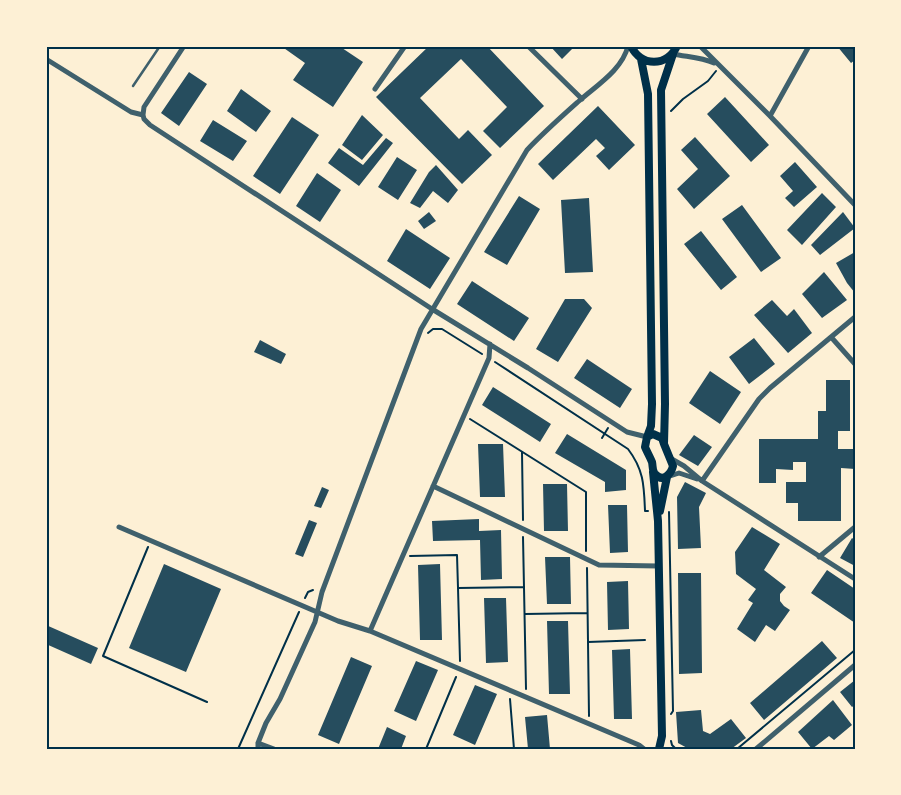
<svg xmlns="http://www.w3.org/2000/svg" width="901" height="795" font-family="'Exo 2',sans-serif">
  <rect width="100%" height="100%" fill="#fdf0d5"/>
  <path fill="#264d5e" d="M281,46H339L363,62L333,107L293,80L305,63Z
    M429,46H487L544,106L500,148L483,131L507,107L461,59L420,98L459,139L468,130L492,155L462,184L376,97Z
    M550,46H575L562,59Z
    M837,46H855V60L851,63Z
    M189,72L207,84L179,126L161,113Z
    M241,89L271,111L256,132L227,111Z
    M725,97L769,145L751,162L707,114Z
    M598,106L635,145L609,170L596,156L605,148L596,139L553,180L538,164Z
    M362,115L383,135L362,160L342,145Z
    M292,117L319,135L280,194L253,176Z
    M213,120L247,141L233,161L200,141Z
    M695,137L730,176L694,209L677,189L698,169L681,150Z
    M386,138L393,143L359,186L328,163L339,148L363,165Z
    M397,157L417,170L398,200L378,187Z
    M795,162L817,187L794,207L785,198L793,191L780,176Z
    M436,165L458,190L448,203L433,191L420,208L410,203L429,172Z
    M317,173L341,190L320,222L296,206Z
    M822,193L836,207L802,245L787,230Z
    M519,196L540,209L507,265L484,252Z
    M589,198L593,272L565,273L561,200Z
    M742,205L781,258L761,272L722,219Z
    M429,212L436,221L424,229L418,221Z
    M843,212L855,228L820,255L811,245Z
    M406,229L450,258L430,289L387,261Z
    M701,231L737,277L721,290L684,244Z
    M855,252V293L847,283L836,263Z
    M824,272L847,300L822,318L802,294Z
    M472,281L529,318L514,341L457,304Z
    M565,299H584L592,308L558,362L536,349Z
    M772,300L787,316L794,309L812,333L788,353L754,315Z
    M754,338L775,364L749,384L729,357Z
    M260,340L286,354L281,364L254,352Z
    M587,359L632,389L620,408L574,378Z
    M710,371L741,392L720,424L689,403Z
    M826,380H850V431H838V449H855V469L841,468V521H798V503H786V482H806V462H793V470L776,469V483H759V439H818V411H826Z
    M493,387L551,424L540,442L482,405Z
    M567,434L626,470V490L605,492V482L555,453Z
    M694,435L712,447L698,466L679,455Z
    M478,444H503L505,497H480Z
    M685,482L706,493L699,507L701,548L678,549L677,497Z
    M543,484H567L568,531H544Z
    M322,487L329,490L321,508L314,506Z
    M608,505H627L628,552L610,553Z
    M479,519V531L501,530L502,579L481,580L480,540L433,541L432,521Z
    M309,520L317,523L303,557L295,554Z
    M752,527L780,544L764,570L786,587L780,594V601L784,606L790,610L775,631L766,625L755,642L737,629L753,603L748,600L756,589L736,574L735,552Z
    M852,538L855,540V566L840,558Z
    M545,557H570L571,604H547Z
    M164,564L221,589L186,672L129,648Z
    M440,564L442,640H420L418,565Z
    M827,570L855,589V623L811,593Z
    M678,573H701L702,673L679,674Z
    M628,581L629,629L608,630L607,582Z
    M484,598H506L508,662L486,663Z
    M547,621H568L570,694H549Z
    M46,625L98,648L91,664L46,644Z
    M822,641L837,658L764,720L750,703Z
    M630,649L632,719H614L612,650Z
    M351,657L372,666L339,744L318,735Z
    M416,661L438,670L416,721L394,711Z
    M855,680V705L852,707L840,692Z
    M475,685L497,694L475,745L453,735Z
    M833,700L852,725L834,740L829,736L812,749L798,732Z
    M701,710L703,731L710,734L731,719L746,738L731,749H689L678,743L676,712Z
    M547,715L550,749H528L525,717Z
    M387,727L406,736L401,749H378Z"/>
  <g fill="none" stroke-linecap="round" stroke-linejoin="round">
    <path stroke="#003049" stroke-width="2" d="M671,111L683,99L708,81L716,71
      M428,333L433,329H442L482,354
      M495,362L628,449C644,470 644,486 645,511H648
      M470,419L586,492V551
      M602,438L608,428
      M522,452L523,520
      M669,512L673,711L671,714
      M523,537L526,689
      M148,547L103,656L207,702
      M410,556L457,555L458,588
      M587,568L589,716
      M305,598L308,592L313,590
      M525,614L587,613
      M588,642L645,640
      M460,661L458,588L523,587
      M510,699L514,749
      M671,741L672,745L676,749
      M238,749L299,612
      M426,749L456,677
      M737,749L855,650"/>
    <path stroke="#3f606c" stroke-width="2.5" d="M133,86L160,46"/>
    <path stroke="#3f606c" stroke-width="5" d="M528,46L582,99
      M700,46L770,116L855,205
      M673,54C687,57 701,57 714,63
      M46,59L131,112L143,115
      M375,89L405,46
      M143,115L144,119L150,125L432,309L528,368L627,432L647,437
      M143,115L144,107L184,46
      M770,116L809,46
      M831,337L855,364
      M670,458L684,466L702,481L855,579
      M667,477L679,473L697,479
      M702,481L759,399L770,388L855,317
      M433,486L599,565L658,566
      M119,527L338,621L370,631L639,745L644,749
      M819,557L855,527
      M370,631L489,358L490,344
      M258,743L274,749
      M258,749V743L266,723L280,699L315,622L322,592L421,329L527,150C544,132 561,117 579,101C597,85 622,70 628,46
      M756,749L855,665"/>
    <path stroke="#003049" stroke-width="8" d="M631,46C641,67 667,67 677,46
      M641,59L648,94L652,404L651,426L647,437
      M664,444L662,438L653,434L647,437L645,447C647,452 650,457 652,462C653,466 652,471 655,474C663,483 671,474 673,466L664,444L665,404L661,90L673,54
      M653,472L658,521L662,736L659,749
      M660,511L667,477"/>
  </g>
  <rect width="901" height="795" fill="none" stroke="#fdf0d5" stroke-width="95"/>
  <rect x="48" y="48" width="806" height="700" fill="none" stroke="#003049" stroke-width="2"/>
</svg>
